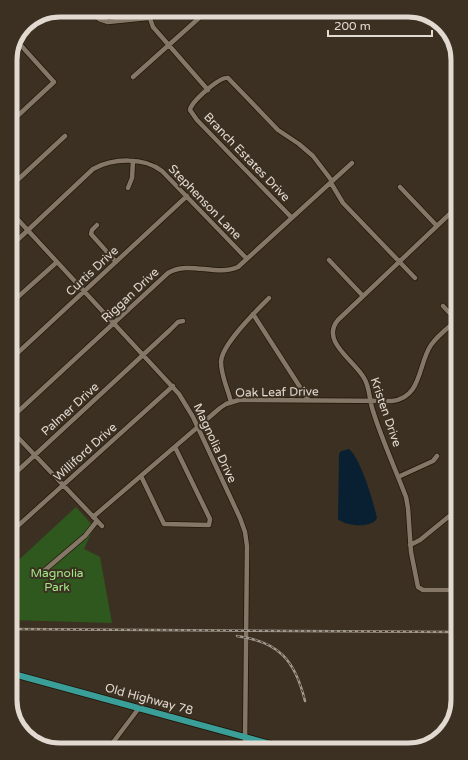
<svg xmlns="http://www.w3.org/2000/svg" width="468" height="760" font-family="'Varela Round',sans-serif">
  <rect width="100%" height="100%" fill="#3b3021"/>
  <path fill="#2e581d" d="M76,507L94,527L84,549L100,557L112,623L10,620V568Z"/>
  <path fill="#082032" d="M349,449C361,459 373,501 377,518C373,529 344,526 338,519L339,454L341,451Z"/>
  <g fill="none" stroke-linecap="round" stroke-linejoin="round">
    <defs>
      <path id="minor" d="M90,10L99,19L108,22L148,18
        M147,10L153,27L208,90
        M133,77L208,10
        M10,123L54,82L17,41
        M331,183L343,203L415,278
        M10,187L65,136
        M400,187L437,226
        M128,188L132,178L133,161
        M10,211L179,394L193,417L240,518L245,532L247,546L245,747
        M292,218L197,120L190,110C191,102 220,76 228,78L278,130L299,144L313,156L332,181
        M97,225L92,230L91,234L116,262
        M10,247L93,169C113,158 144,157 162,171L247,259
        M329,260L363,296
        M10,304L57,262
        M443,306L458,322
        M253,314L309,401
        M10,360L187,196
        M231,402C228,389 221,376 221,362C221,345 257,310 269,298
        M10,419L168,273C189,260 216,277 238,267L352,163
        M10,429L102,526
        M141,476L164,524L209,525L210,519L175,447
        M398,477L433,461L437,456
        M10,478L170,330L178,322L183,321
        M93,517L220,408L226,404L239,400L392,401C422,398 418,364 431,345C438,335 449,327 458,319
        M10,533L173,386
        M410,545L420,540L458,509
        M45,570L85,536L97,521
        M458,590H423L418,587L411,552L408,508L406,497C395,468 382,440 373,411C369,400 370,387 364,378C354,360 320,341 338,320L458,206
        M108,749L139,708"/>
      <path id="major" d="M10,673L281,747"/>
    </defs>
    <use href="#minor" stroke="#221709" stroke-width="6"/>
    <use href="#major" stroke="#221709" stroke-width="8"/>
    <use href="#minor" stroke="#857767" stroke-width="4.5"/>
    <use href="#major" stroke="#3b9f99" stroke-width="6"/>
    <defs>
      <path id="rail" d="M10,629L458,632
        M237,636C279,642 295,660 305,701"/>
    </defs>
    <use href="#rail" stroke="#a1988d" stroke-width="2.5"/>
    <use href="#rail" stroke="#3b3021" stroke-width="1" stroke-dasharray="3" stroke-linecap="butt"/>
  </g>
  <g text-anchor="middle" dominant-baseline="central" stroke-width="4" stroke-linejoin="round" paint-order="stroke">
    <g font-size="12" fill="#e2dad1" stroke="#3b3021">
      <text transform="translate(247 157) rotate(46)">Branch Estates Drive</text>
      <text transform="translate(205 202) rotate(46)">Stephenson Lane</text>
      <text transform="translate(92 271) rotate(-43)">Curtis Drive</text>
      <text transform="translate(130 295) rotate(-43)">Riggan Drive</text>
      <text transform="translate(277 392) rotate(-1)">Oak Leaf Drive</text>
      <text transform="translate(70 409) rotate(-42)">Palmer Drive</text>
      <text transform="translate(386 412) rotate(71)">Kristen Drive</text>
      <text transform="translate(215 443) rotate(65)">Magnolia Drive</text>
      <text transform="translate(85 452) rotate(-42)">Williford Drive</text>
      <text transform="translate(149 699) rotate(15)">Old Highway 78</text>
    </g>
    <g font-size="12" fill="#a1e788" stroke="#3b3021">
      <text x="57" y="573">Magnolia<tspan x="57" dy="14">Park</tspan></text>
    </g>
  </g>
  <path d="M0 0H468V760H0ZM60 17H408A43 43 0 0 1 451 60V700A43 43 0 0 1 408 743H60A43 43 0 0 1 17 700V60A43 43 0 0 1 60 17Z" fill="#3b3021" fill-rule="evenodd"/>
  <path fill="none" stroke="#e2dad1" stroke-width="5" d="M60 17H408A43 43 0 0 1 451 60V700A43 43 0 0 1 408 743H60A43 43 0 0 1 17 700V60A43 43 0 0 1 60 17Z"/>
  <path d="M328 30v6h104v-6" fill="none" stroke="#e2dad1" stroke-width="2"/>
  <text x="334" y="30" font-size="12" fill="#e2dad1" stroke="#3b3021" stroke-width="3" paint-order="stroke">200 m</text>
</svg>
